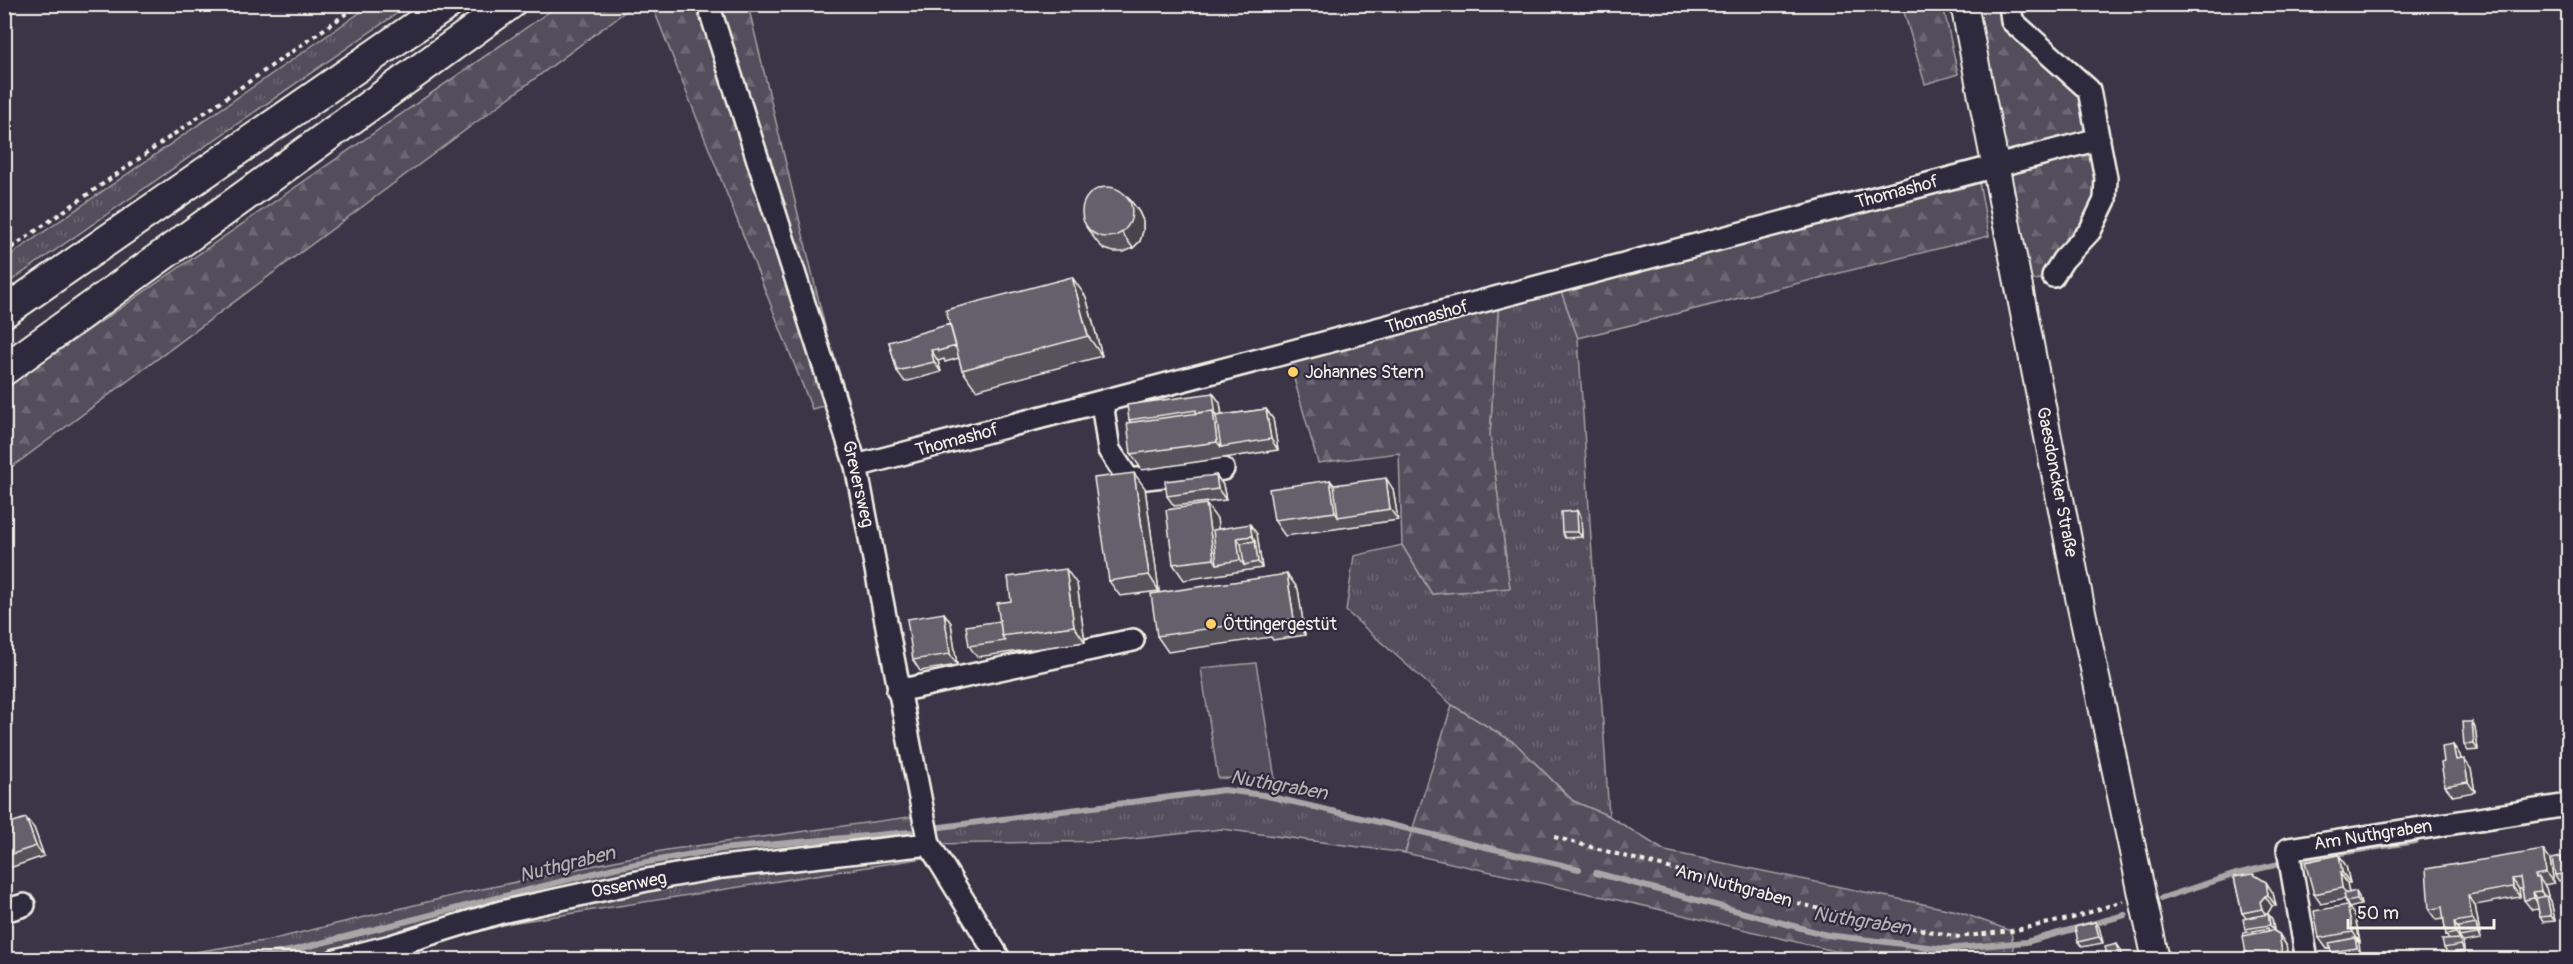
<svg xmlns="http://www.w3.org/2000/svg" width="2573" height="964" font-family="Pangolin,sans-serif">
  <defs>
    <pattern id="grass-tufts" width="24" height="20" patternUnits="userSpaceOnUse" patternTransform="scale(1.5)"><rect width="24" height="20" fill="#534e5c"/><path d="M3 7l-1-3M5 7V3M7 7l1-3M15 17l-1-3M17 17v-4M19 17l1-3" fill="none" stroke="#6c6873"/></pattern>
    <pattern id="forest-firs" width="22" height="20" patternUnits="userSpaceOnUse" patternTransform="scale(1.5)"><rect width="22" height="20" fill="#534e5c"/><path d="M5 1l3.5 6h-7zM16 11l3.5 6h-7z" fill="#6c6873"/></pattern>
  </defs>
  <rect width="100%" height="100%" fill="#3b3647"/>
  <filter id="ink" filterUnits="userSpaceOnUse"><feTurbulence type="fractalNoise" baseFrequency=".0167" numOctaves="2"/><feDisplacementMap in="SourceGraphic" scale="12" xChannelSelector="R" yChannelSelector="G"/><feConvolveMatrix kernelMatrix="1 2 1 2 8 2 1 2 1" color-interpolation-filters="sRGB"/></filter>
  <g filter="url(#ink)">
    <path fill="url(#grass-tufts)" stroke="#a4a0a2" stroke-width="1.5" d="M371,5H409L5,285V259Z
      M1558,283L1578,338L1609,816L1573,801L1515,743L1452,705L1346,611L1354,556L1402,545L1432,594L1510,588L1490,435L1499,298Z
      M1224,790L1263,795L1412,830L1405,853L1222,829L1115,841L930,844L937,856L511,923L379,959L145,960L270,940L464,893L666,850L924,815L933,828Z"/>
    <path fill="url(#forest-firs)" stroke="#a4a0a2" stroke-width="1.5" d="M559,5H634L5,472V388Z
      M652,5H748L826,331L848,399L812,409Z
      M1902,5H1943L1958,74L1925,84Z
      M1975,5H2010L2089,90L2105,200L2053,276L2030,281Z
      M1977,170L1989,236L1578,338L1558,283Z
      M1499,298L1490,435L1510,588L1432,594L1402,545L1399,453L1318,463L1287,354Z
      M1452,705L1515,743L1573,801L1609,816L1665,851L1957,911L2011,931L2015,959H1868L1649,907L1405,853Z"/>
    <path fill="#534e5c" stroke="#a4a0a2" stroke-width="1.5" d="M1256,663L1275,779L1218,778L1201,668Z"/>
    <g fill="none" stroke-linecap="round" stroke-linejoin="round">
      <path stroke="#aaa6a7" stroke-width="6" d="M933,828L1224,790L1263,795L1579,869
        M2302,859L2416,841
        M1596,873L1827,935L1945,949L2026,942L2125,915
        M2162,898L2236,874L2279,864
        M238,960L290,951L614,868L721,849L910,832"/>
      <defs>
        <path id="minor" d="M708,4L856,466L929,844L1000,960
          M2010,4L2012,21L2089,90L2106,178L2105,200L2090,231L2063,260L2053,276
          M1102,402L1109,450L1129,480L1223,469
          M856,466L2099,139
          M898,691L1133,640
          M4,911L24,905
          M336,960L391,946L501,912L647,880L722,867L929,844
          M2307,960L2288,849L2568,805"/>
        <path id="major" d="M1964,4L2081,607L2156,960"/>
        <path id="highway" d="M4,312L448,4
          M4,370L510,4"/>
      </defs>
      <use href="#minor" stroke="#f4f1e8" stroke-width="26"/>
      <use href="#major" stroke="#f4f1e8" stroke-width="30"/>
      <use href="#highway" stroke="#f4f1e8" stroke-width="34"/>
      <path stroke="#f4f1e8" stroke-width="4" stroke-dasharray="4.5 4.5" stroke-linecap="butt" d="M4,253L360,4
        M1554,837L1831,912L1959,937L2011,931L2073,918L2123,901"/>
      <use href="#minor" stroke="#2f2a3d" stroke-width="21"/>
      <use href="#major" stroke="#2f2a3d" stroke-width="26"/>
      <use href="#highway" stroke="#2f2a3d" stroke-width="30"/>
    </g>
    <path fill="#57535d" stroke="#f4f1e8" stroke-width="1.5" d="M1128,197L1139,212L1143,221V231L1140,241L1133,248L1124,252H1114L1104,249L1097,242L1086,227Z
      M1086,297L1102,356L976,390L962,370L959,358L945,362L944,359L938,361L941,372L905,382L897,371L889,342Z
      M1213,393L1220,403L1222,415L1266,409L1273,419L1278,450L1142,470L1131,454V423L1129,420Z
      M1216,475L1223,485L1226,500L1174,506L1167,496Z
      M1330,480L1334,485L1393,489L1398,520L1285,536L1274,520Z
      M1145,488L1159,591L1120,596L1109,581Z
      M1577,511L1581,517L1582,537L1565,538L1562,532Z
      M1217,519L1218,529L1257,534L1262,568L1184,580L1173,564Z
      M1287,574L1298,589L1305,635L1273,640L1271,637L1168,652L1157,636Z
      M1077,584L1085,642L977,657L969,646L1000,621L1011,601Z
      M944,613L951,623L957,665L920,671L913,660Z
      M2472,722L2475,727L2478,750L2468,751L2464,745Z
      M2453,745L2460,755L2461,759L2471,769L2475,792L2453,796L2445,786L2444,762Z
      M4,825L34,828L44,856L4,870Z
      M2543,850L2550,860L2554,883L2544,885L2546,888L2548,896L2551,901L2555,921L2543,922L2540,917L2538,909L2532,910L2524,900L2522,889H2519L2520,897L2475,905L2481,939L2463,942L2464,951L2448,954L2444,948L2449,940L2446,935L2444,919L2436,920L2429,910Z
      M2339,855L2346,866L2350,883H2347L2349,893L2359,897L2361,905L2349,908L2346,902L2345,899L2321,904L2314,894Z
      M2564,863L2567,879L2559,881L2555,875Z
      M2234,877L2273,893L2276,906H2272L2268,913V914L2272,919L2274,930H2273L2279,934L2286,945L2244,936L2247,932L2245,929L2246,918L2242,913Z
      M2355,916L2360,943H2359L2360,953L2335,958L2331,952L2330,948L2327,949L2319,938Z
      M2099,927L2103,943L2082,947L2078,942Z"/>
    <path fill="#47444c" stroke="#f4f1e8" stroke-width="1.5" d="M1128,197L1139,212L1143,221V231L1140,241L1133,248L1122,233Z
      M1072,277L1086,297L1102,356L1088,336Z
      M931,350L938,361L941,372L934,362Z
      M1213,393L1220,403L1226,446L1221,447L1217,442L1213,411Z
      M1266,409L1273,419L1278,450L1271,439Z
      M1134,473L1145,488L1159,591L1149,575Z
      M1216,475L1223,485L1226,500L1218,489Z
      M1386,478L1393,489L1398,520L1390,509Z
      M1330,480L1341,496L1338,517L1335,512Z
      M1206,504L1217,519L1223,563L1217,564L1214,559Z
      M1577,511L1581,517L1582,537L1578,532Z
      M1250,524L1257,534L1262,568L1258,562L1255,541L1252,536Z
      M1237,538L1244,548V565L1240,560Z
      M1066,569L1077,584L1085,642L1074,626Z
      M1287,574L1298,589L1305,635L1294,619Z
      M944,613L951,623L957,665L950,654Z
      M2472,722L2475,727L2478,750L2474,744Z
      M2453,745L2460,755L2463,771L2456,760Z
      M2464,759L2471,769L2475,792L2468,782Z
      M26,818L34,828L44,856L36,846Z
      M2543,850L2550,860L2554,883L2546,873Z
      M2339,855L2346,866L2350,883L2342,872Z
      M2561,857L2564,863L2567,879L2563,874Z
      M2340,873L2347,883L2350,898L2342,888Z
      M2535,875L2539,881V878L2546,888L2548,896L2551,901L2555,921L2551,916L2548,901L2541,891Z
      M2512,879L2519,889L2520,897L2513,887Z
      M2266,882L2273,893L2276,906L2268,895Z
      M2356,891L2359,897L2361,905L2357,900Z
      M2533,892L2540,903L2541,908L2534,898Z
      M2468,895L2475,905L2481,939L2478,934L2476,924L2472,919Z
      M2265,896L2272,906L2268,913L2269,920L2262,909L2260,902Z
      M2347,905L2355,916L2360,943L2353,932Z
      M2268,914L2272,919L2274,930L2270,925Z
      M2095,922L2099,927L2103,943L2099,937Z
      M2454,922L2461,933L2459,937L2463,942L2464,951L2461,945L2460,939L2456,933Z
      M2279,934L2286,945L2289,960H2283Z
      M2355,938L2359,943L2360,953L2357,948Z
      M2117,944L2121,950L2123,960H2120Z"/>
    <path fill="#65616c" stroke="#f4f1e8" stroke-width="1.5" d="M1082 212a25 25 0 1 1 50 0a25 25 0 1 1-50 0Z
      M1072,277L1088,336L962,370L946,310Z
      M950,324L956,346L938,351L937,349L931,350L934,362L897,371L889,342Z
      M1213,393L1216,416L1213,411L1196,413V410L1129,420L1127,405Z
      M1266,409L1271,439L1221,447L1216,416Z
      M1213,411L1217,442L1131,454L1127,423Z
      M1134,473L1149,575L1109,581L1094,478Z
      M1216,475L1218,489L1167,496L1165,481Z
      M1386,478L1390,509L1338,517L1334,485Z
      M1330,480L1335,512L1274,520L1269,489Z
      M1206,504L1214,559L1173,564L1166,510Z
      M1577,511L1578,532H1562L1561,512Z
      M1250,524L1252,536L1237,538L1240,560L1217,564L1213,530Z
      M1255,541L1258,562L1244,565L1241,543Z
      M1066,569L1074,626L1002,636L997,603L1011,601L1008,577Z
      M1287,574L1294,619L1262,624L1261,621L1157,636L1151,594Z
      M944,613L950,654L913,660L907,619Z
      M1000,621L1002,636L1005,641L969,646L966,626Z
      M2462,722H2472L2474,744L2464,745Z
      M2453,745L2456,760L2464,759L2468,782L2445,786L2441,763L2444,762L2442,747Z
      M26,818L36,846L4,857V825Z
      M2543,850L2546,873L2535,875L2536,878H2539L2541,891L2533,892L2534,898L2524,900L2520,878L2512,879L2513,887L2468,895L2472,919L2454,922L2456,933L2446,935L2442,907L2429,910L2426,869Z
      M2339,855L2342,872L2340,873L2342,888L2314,894L2305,862Z
      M2561,857L2563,874L2555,875L2552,859Z
      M2253,874L2266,882L2268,895L2265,896L2260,902L2262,909L2242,913L2234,877Z
      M2356,891L2357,900L2346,902L2344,894Z
      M2547,896L2551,916L2540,917L2536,898Z
      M2347,905L2353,932L2319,938L2314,911Z
      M2268,914L2270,925L2245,929L2243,919Z
      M2095,922L2099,937L2078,942L2075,927Z
      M2476,924L2478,934L2459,937L2458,927Z
      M2268,928L2269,931L2244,936L2243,933Z
      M2272,930L2279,934L2283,960H2247L2243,936Z
      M2355,938L2357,948L2331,952L2329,943Z
      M2460,939L2461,945L2444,948L2442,940Z
      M2117,944L2120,958L2114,960H2102L2108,958L2105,947Z
      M2128,956L2129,960H2114Z"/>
  </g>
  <g fill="#ffd166" stroke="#2f2a3d" stroke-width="2">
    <circle cx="1293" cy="372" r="6"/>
    <circle cx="1211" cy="624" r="6"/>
  </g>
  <g text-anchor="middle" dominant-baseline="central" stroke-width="4.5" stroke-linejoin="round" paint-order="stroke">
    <g font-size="18" fill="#f4f1e8" stroke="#2f2a3d">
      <text transform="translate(1897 192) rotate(-15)">Thomashof</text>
      <text transform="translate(1427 317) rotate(-15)">Thomashof</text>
      <text transform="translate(957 440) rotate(-15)">Thomashof</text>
      <text transform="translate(2057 482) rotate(79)">Gaesdoncker Straße</text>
      <text transform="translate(858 484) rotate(77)">Greversweg</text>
      <text transform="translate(2373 835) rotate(-9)">Am Nuthgraben</text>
      <text transform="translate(629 885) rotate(-11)">Ossenweg</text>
      <text transform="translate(1734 886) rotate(15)">Am Nuthgraben</text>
    </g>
    <g font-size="18" fill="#f4f1e8" stroke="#2f2a3d" text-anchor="start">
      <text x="1305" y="372">Johannes Stern</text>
      <text x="1223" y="624">Öttingergestüt</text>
    </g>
    <g font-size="20" font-style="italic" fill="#b6b2b2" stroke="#2f2a3d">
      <text transform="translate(1279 785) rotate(10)">Nuthgraben</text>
      <text transform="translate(567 864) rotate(-14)">Nuthgraben</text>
      <text transform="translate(1862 921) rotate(9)">Nuthgraben</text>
    </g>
  </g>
  <rect width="2573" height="964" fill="none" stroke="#2f2a3d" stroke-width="24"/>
  <rect x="12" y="12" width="2549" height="940" fill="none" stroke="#f4f1e8" stroke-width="2" filter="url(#ink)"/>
  <path d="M2348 919v9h146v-9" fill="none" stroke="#f4f1e8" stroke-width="3"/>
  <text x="2357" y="919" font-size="18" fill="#f4f1e8" stroke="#2f2a3d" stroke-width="4.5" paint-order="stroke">50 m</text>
</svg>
